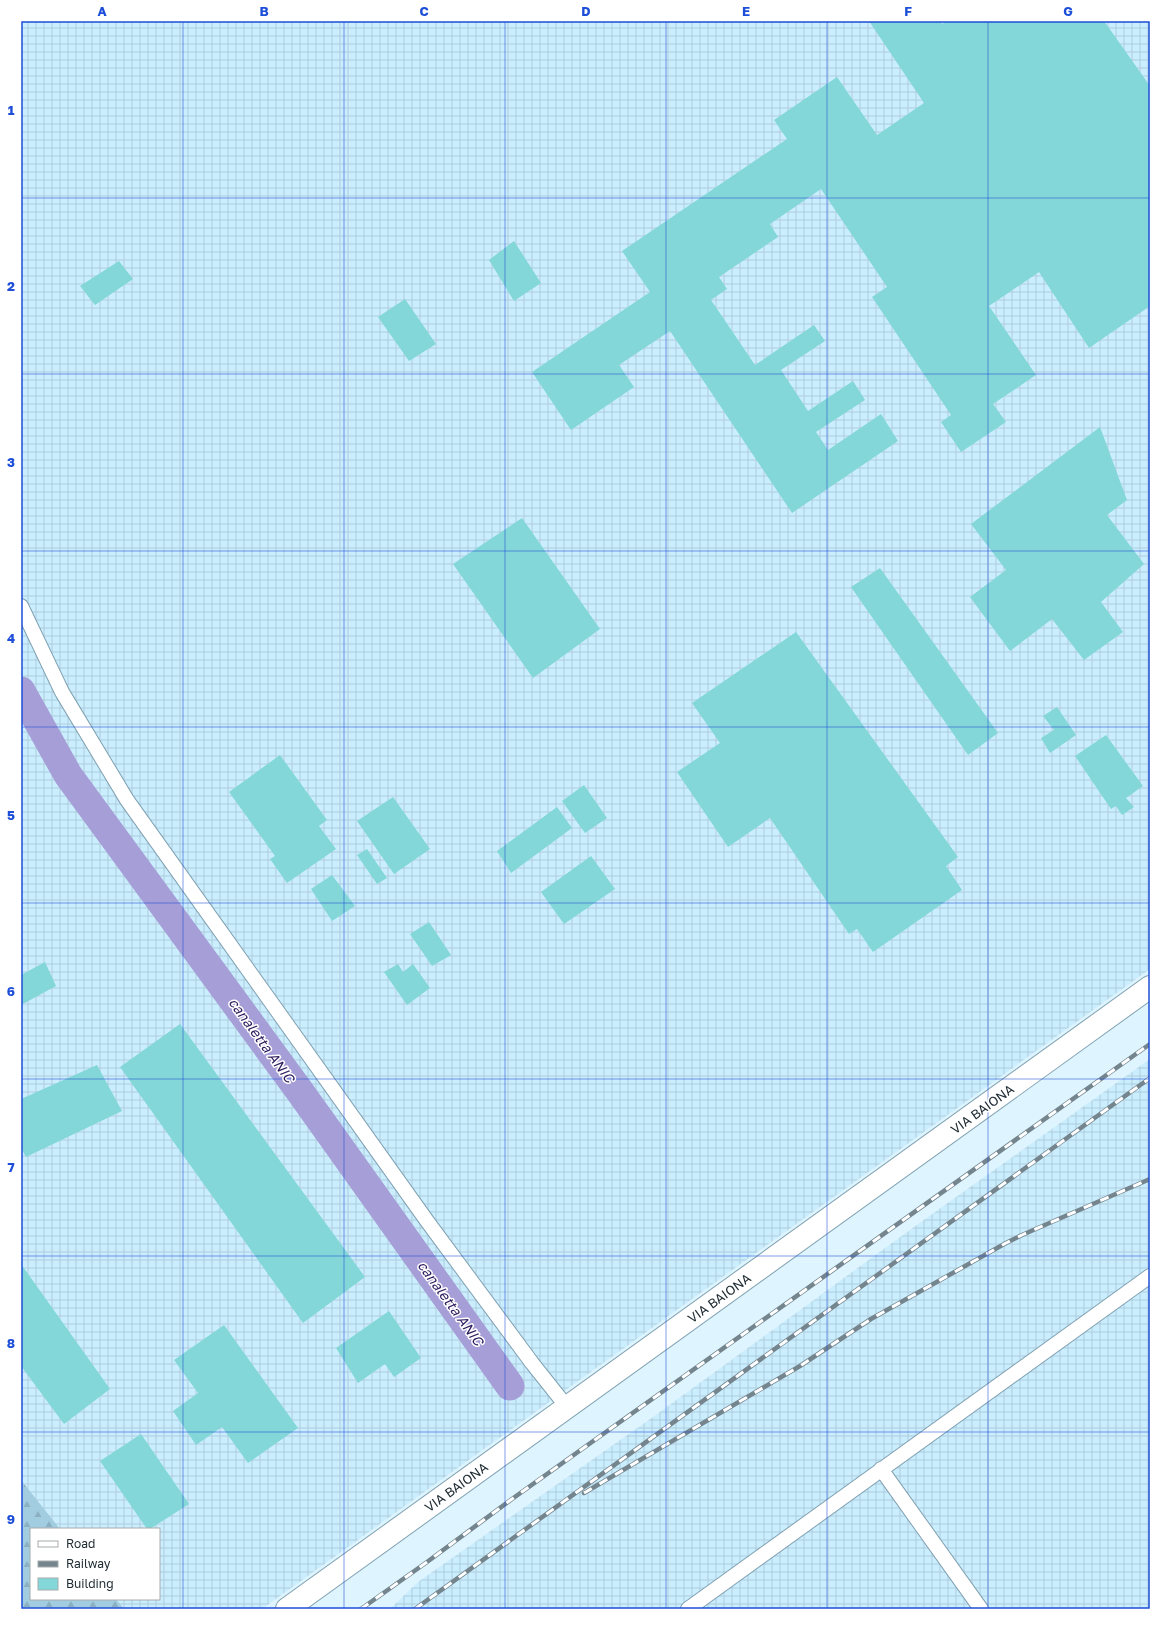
<svg xmlns="http://www.w3.org/2000/svg" width="1171" height="1630" font-family="'Golos Text',sans-serif">
  <defs>
    <pattern id="industrial-grid" width="8" height="8" patternUnits="userSpaceOnUse"><rect width="8" height="8" fill="#cbeeff"/><path d="M0 4h8M4 0v8" fill="none" stroke="#aeccdb"/></pattern>
    <pattern id="forest-firs" width="22" height="20" patternUnits="userSpaceOnUse"><rect width="22" height="20" fill="#a2cde1"/><path d="M5 1l3.5 6h-7zM16 11l3.5 6h-7z" fill="#8bb0c2"/></pattern>
  </defs>
  <rect width="100%" height="100%" fill="#def4fe"/>
  <path fill="url(#industrial-grid)" fill-rule="evenodd" d="M21,21H1150V969L262,1609H21ZM31,1529H159V1599H31Z
    M1150,1059V1609H390L418,1582L653,1417L914,1227Z"/>
  <path fill="url(#forest-firs)" d="M21,1480L60,1529H31V1599H116L124,1609H21Z"/>
  <g fill="none" stroke-linecap="round" stroke-linejoin="round">
    <path stroke="#a69ed6" stroke-width="29" d="M21,691L68,775L301,1093L510,1386"/>
  </g>
  <path fill="#84d7d8" d="M869,21H941L942,24L946,21H1104L1150,86V306L1089,348L1039,272L989,306L1036,375L993,404L1006,422L961,452L941,422L951,415L872,297L887,287L821,189L770,224L778,237L719,277L727,289L711,300L755,365L814,325L825,341L781,370L808,411L853,381L865,400L816,432L828,450L881,414L898,441L792,513L670,331L619,365L634,387L571,430L532,372L650,292L622,251L787,139L774,120L837,77L877,135L924,103Z
    M514,241L541,283L514,301L489,260Z
    M119,261L133,279L95,305L80,286Z
    M405,299L436,344L409,361L378,317Z
    M1100,427L1127,500L1107,515L1144,564L1101,602L1123,632L1084,660L1052,619L1010,651L970,597L1006,570L971,524Z
    M522,518L600,629L533,678L453,564Z
    M880,568L998,733L968,755L851,587Z
    M796,632L958,857L946,866L962,890L873,952L857,929L849,934L770,818L728,847L677,772L720,743L692,703Z
    M1057,707L1076,735L1050,753L1041,738L1054,730L1043,716Z
    M1106,735L1143,786L1126,798L1134,807L1122,815L1116,806L1111,809L1075,756Z
    M280,755L327,820L319,826L336,849L287,883L270,859L275,856L229,792Z
    M584,785L607,818L585,833L562,801Z
    M393,797L430,849L394,874L357,821Z
    M557,807L572,828L511,873L497,851Z
    M367,849L387,878L377,884L357,855Z
    M591,856L615,889L564,924L541,892Z
    M332,875L355,906L332,921L311,889Z
    M429,922L451,955L432,966L410,934Z
    M45,962L56,986L21,1005V975Z
    M398,964L403,972L413,964L430,988L407,1005L384,972Z
    M180,1024L365,1277L303,1323L120,1067Z
    M97,1065L122,1111L26,1157L21,1148V1099Z
    M21,1264L110,1389L64,1424L21,1366Z
    M389,1311L421,1358L394,1377L385,1364L358,1383L336,1348Z
    M224,1325L298,1428L248,1463L222,1427L196,1445L173,1411L198,1393L174,1360Z
    M141,1434L189,1504L150,1529H147L100,1461Z"/>
  <g fill="none" stroke-linecap="round" stroke-linejoin="round">
    <defs>
      <path id="lane" d="M21,606L62,692L127,800L427,1221L532,1363L567,1407
        M881,1469L981,1609
        M688,1609L1150,1276"/>
      <path id="street" d="M287,1609L1150,987"/>
    </defs>
    <use href="#lane" stroke="#80a2b2" stroke-width="16"/>
    <use href="#street" stroke="#80a2b2" stroke-width="24"/>
    <use href="#lane" stroke="#fff" stroke-width="14"/>
    <use href="#street" stroke="#fff" stroke-width="22"/>
    <defs>
      <path id="rail" d="M584,1493L800,1366L871,1319L1006,1243L1022,1235L1150,1179
        M361,1609L427,1562L512,1499L1150,1044
        M415,1609L1150,1078"/>
    </defs>
    <use href="#rail" stroke="#74858e" stroke-width="4.5"/>
    <use href="#rail" stroke="#fff" stroke-width="3" stroke-dasharray="9" stroke-linecap="butt"/>
  </g>
  <path fill="none" stroke="#1d4ed8" stroke-width="1" stroke-opacity="0.55" d="M183,21V1609M344,21V1609M505,21V1609M666,21V1609M827,21V1609M988,21V1609M21,198H1150M21,374H1150M21,551H1150M21,727H1150M21,903H1150M21,1079H1150M21,1256H1150M21,1432H1150"/>
  <g text-anchor="middle" dominant-baseline="central" stroke-width="3" stroke-linejoin="round" paint-order="stroke">
    <g font-size="13" fill="#202d34" stroke="#fff">
      <text transform="translate(982 1109) rotate(-36)">VIA BAIONA</text>
      <text transform="translate(719 1298) rotate(-36)">VIA BAIONA</text>
      <text transform="translate(456 1487) rotate(-36)">VIA BAIONA</text>
    </g>
    <g font-size="14" font-style="italic" fill="#2e1d5e" stroke="#fff">
      <text transform="translate(262 1040) rotate(54)">canaletta ANIC</text>
      <text transform="translate(451 1303) rotate(54)">canaletta ANIC</text>
    </g>
  </g>
  <rect width="1171" height="1630" fill="none" stroke="#ffffff" stroke-width="44"/>
  <rect x="30" y="1528" width="130" height="72" fill="#ffffff" stroke="#a6abae"/>
  <rect x="38" y="1541" width="20" height="6" fill="#ffffff" stroke="#a6abae"/>
  <text x="66" y="1548" font-size="12" fill="#202d34">Road</text>
  <rect x="38" y="1561" width="20" height="6" fill="#74858e" stroke="#a6abae"/>
  <text x="66" y="1568" font-size="12" fill="#202d34">Railway</text>
  <rect x="38" y="1578" width="20" height="12" fill="#84d7d8" stroke="#a6abae"/>
  <text x="66" y="1588" font-size="12" fill="#202d34">Building</text>
  <rect x="22" y="22" width="1127" height="1586" fill="none" stroke="#1d4ed8" stroke-width="1.5"/>
  <g font-size="13" text-anchor="middle" font-weight="bold" fill="#1d4ed8">
    <text x="102" y="16">A</text>
    <text x="264" y="16">B</text>
    <text x="424" y="16">C</text>
    <text x="586" y="16">D</text>
    <text x="746" y="16">E</text>
    <text x="908" y="16">F</text>
    <text x="1068" y="16">G</text>
    <text x="11" y="115">1</text>
    <text x="11" y="291">2</text>
    <text x="11" y="467">3</text>
    <text x="11" y="643">4</text>
    <text x="11" y="820">5</text>
    <text x="11" y="996">6</text>
    <text x="11" y="1172">7</text>
    <text x="11" y="1348">8</text>
    <text x="11" y="1524">9</text>
  </g>
</svg>
